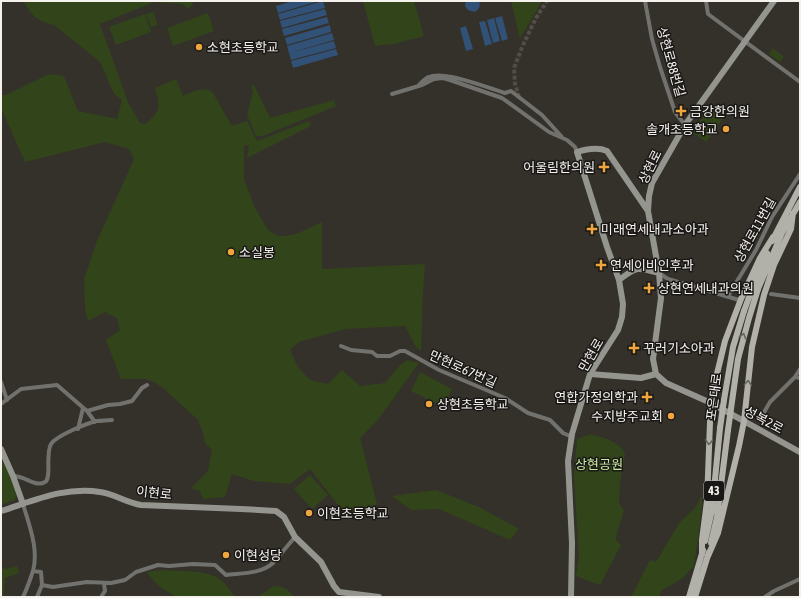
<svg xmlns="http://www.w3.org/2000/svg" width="801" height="598" font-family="'Asap Condensed','Noto Sans KR',sans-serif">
  <rect width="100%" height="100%" fill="#34302a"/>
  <path fill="#32451a" d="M23,1H192L193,4L188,9L182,4L154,2L100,24L128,102L140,123L145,124C161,112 160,106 155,88L176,79L183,96C193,92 204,85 213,93L232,126L247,121L257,141L309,121L311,126L247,158L249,145L244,146V179L255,208L268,230L278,236H285L296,234L322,222V269L425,264L423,291L421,351L416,347L405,326L345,329L299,342L290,350L298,367L310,380L328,384L342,370L360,386L385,383L400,365L407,360L419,363L377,421L360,438L377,504L368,510L350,514L342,510L310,469L290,484L254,481L232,474L225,497L203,499L200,491L191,488L208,471L212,450L205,443L203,433L198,420L163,388L154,382L146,379H121L106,340L120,330L117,318L105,312L88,321L85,310L84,279L97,241L134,159L129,149L105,142L25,162L1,108V95H6L49,74L64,76L78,111L117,119L122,100L114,94L100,62L54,25C35,20 34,17 23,1Z
    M363,1H414L424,36L390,45L388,44L375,46Z
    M511,1H542L520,39Z
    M153,12L158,25L151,27L146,14Z
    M208,13L214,31L173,46L167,28Z
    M145,14L151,32L116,45L109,27Z
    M773,48L784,57L780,62L769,54Z
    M254,85L270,118L334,100L336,106L263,136H256L247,115L253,92L251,86Z
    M712,104L726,114L706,142L692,132Z
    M420,372L452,389L443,407L411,391Z
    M591,434C603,438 620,441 625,454L620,482L619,503L624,511L617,532L616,540L621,545L600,585L576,576L579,556L574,476L577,439Z
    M1,461C8,467 19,491 15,500L1,505Z
    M310,475L328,495L312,509L294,489Z
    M436,490L479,507L519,529L510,540L439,509L411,510L392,496Z
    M702,494V505L700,524L694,566L683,578L661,591L659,597H631L650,560L656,562L680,522L696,507Z
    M17,566L19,573L5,578L3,597H1V567L5,569Z
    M162,570C180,572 203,569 218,578C225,582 231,591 235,597H176L159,586L151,578L147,572Z
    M273,586C282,586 289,589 294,597H255L261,595Z"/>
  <path fill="#315176" d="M293,1H319L278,13L276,6Z
    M323,1L325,8L280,20L278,14Z
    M466,1H479C481,6 479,10 474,12L468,10L465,6Z
    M325,9L327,15L282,28L280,21Z
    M502,16L508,39L502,41L495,18Z
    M327,17L329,23L284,36L282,29Z
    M494,18L500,41L493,43L487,20Z
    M485,21L492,44L485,46L479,22Z
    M330,25L331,32L287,45L285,38Z
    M466,26L473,49L466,51L460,28Z
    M332,33L334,40L289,53L287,46Z
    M334,41L336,48L291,60L289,53Z
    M336,49L338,55L293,68L291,61Z"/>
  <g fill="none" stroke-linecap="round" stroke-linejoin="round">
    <path stroke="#514d47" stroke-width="4" stroke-dasharray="4 2" stroke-linecap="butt" d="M519,97L515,84L514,68L523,45L536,18L547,1"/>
    <path stroke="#71716e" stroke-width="4" d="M645,1L652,39L660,67L675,112L685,125
      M706,1L708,14L800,82
      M419,85C422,82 425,78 429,77C444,70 488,88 505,93L511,91L542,115L562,137
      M392,94L422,85L434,79L443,78L450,80L502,98L549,132L567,140L575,147L577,152
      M659,273L668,279L739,300
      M771,294L800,298
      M728,296L756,250L772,217L800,174
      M341,346L351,350L372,352L377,356H390L400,351H405L439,370L505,398L528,413L550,420L563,433L572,437
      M800,369L795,377L800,378
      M1,382L7,400
      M1,404L21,389L57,385L87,411L95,422
      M87,411L108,405L120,404L132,401L142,388L147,385
      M763,414L770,402L795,377
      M78,429L83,408
      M13,476C24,475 35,488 45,482C52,478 45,455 51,444C56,436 87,423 97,421C102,421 107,420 112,420
      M33,571L41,572L42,585L37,597
      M42,585L53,587L87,582L111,583L125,580L136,572L158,565L169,566L193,564L215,565L226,575C241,573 261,574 273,563L295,537
      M23,597C27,589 30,580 33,571C39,549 29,525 23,504
      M101,597L105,591L104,584
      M765,597L774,591L800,579"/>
    <path stroke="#959590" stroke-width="6" d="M774,1L685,125L652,183L649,196L648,211L659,273L661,298L653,359L656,374L666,383L711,403L800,452
      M619,280C637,266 638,267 659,273
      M590,374L641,378L656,374
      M1,449L13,476L23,504
      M1,511C33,501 66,486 100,492C115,494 127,503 141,505L241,509L276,511L284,517L295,537L321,562L334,586L339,592L379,597
      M571,597L572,543L568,461L572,434L590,374L618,330L622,317L623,304L619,280L607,247L577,152C587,149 598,147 607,151L648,211"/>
    <path stroke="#b1b1aa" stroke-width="6" d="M772,241L800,187
      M752,289L767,253
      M758,289L782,233L800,202
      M724,400L733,347L744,311
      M705,541L712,510L720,428
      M711,543L717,517L728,430
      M702,554V540L707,501L710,422L714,386L725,341L741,299L760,258L773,237
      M708,556L718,533L739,446L744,421L752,347L764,295L774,265L791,229L793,213
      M689,597L703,550
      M695,597L709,552"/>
    <path stroke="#b1b1aa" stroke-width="6" d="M744,311L752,289
      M720,428L724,400
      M728,430L738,359L749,318L758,289"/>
  </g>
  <defs><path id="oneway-chevron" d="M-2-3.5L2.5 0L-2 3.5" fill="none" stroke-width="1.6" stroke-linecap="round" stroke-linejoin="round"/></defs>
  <g stroke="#666460">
    <use href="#oneway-chevron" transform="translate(743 336) rotate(-75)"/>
    <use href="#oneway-chevron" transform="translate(748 383) rotate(-85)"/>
    <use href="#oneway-chevron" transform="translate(709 442) rotate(93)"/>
  </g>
  <g fill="#f0a63f" stroke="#1a1816" stroke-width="1.5">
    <circle cx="199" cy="47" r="4"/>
    <path d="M679 105h4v4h4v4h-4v4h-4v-4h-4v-4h4z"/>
    <circle cx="726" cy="129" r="4"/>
    <path d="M602 161h4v4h4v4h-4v4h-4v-4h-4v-4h4z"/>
    <path d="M590 223h4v4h4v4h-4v4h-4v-4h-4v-4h4z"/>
    <circle cx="231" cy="252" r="4"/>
    <path d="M599 259h4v4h4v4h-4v4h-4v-4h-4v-4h4z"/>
    <path d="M647 282h4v4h4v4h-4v4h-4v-4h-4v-4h4z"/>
    <path d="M632 342h4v4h4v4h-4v4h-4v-4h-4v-4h4z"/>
    <path d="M645 391h4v4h4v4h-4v4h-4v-4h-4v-4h4z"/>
    <circle cx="429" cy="404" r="4"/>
    <circle cx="671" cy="416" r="4"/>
    <circle cx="309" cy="513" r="4"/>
    <circle cx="226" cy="555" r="4"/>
  </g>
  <g text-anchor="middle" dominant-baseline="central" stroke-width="3" stroke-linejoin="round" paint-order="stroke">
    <rect fill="#1a1816" stroke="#b3b1ad" stroke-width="1" x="704" y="481" width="20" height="20" rx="3"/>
    <g font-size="12" font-weight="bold" fill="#f5f2ee">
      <text x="714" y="491">43</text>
    </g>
    <g font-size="13" fill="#f5f2ee" stroke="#1a1816" text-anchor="start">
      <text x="207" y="47">소현초등학교</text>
      <text x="690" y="111">금강한의원</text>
      <text x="718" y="129" text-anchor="end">솔개초등학교</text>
      <text x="595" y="167" text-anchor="end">어울림한의원</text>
      <text x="601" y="229">미래연세내과소아과</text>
      <text x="239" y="252">소실봉</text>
      <text x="610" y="265">연세이비인후과</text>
      <text x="658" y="288">상현연세내과의원</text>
      <text x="643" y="348">꾸러기소아과</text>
      <text x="638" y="397" text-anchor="end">연합가정의학과</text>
      <text x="437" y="404">상현초등학교</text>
      <text x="663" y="416" text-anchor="end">수지방주교회</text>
      <text x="317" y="513">이현초등학교</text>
      <text x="234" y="555">이현성당</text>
    </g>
    <g font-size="13" fill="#f5f2ee" stroke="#1a1816">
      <text transform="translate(671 62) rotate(74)">상현로88번길</text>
      <text transform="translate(650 167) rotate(-64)">상현로</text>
      <text transform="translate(755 230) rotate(-61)">상현로11번길</text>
      <text transform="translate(591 355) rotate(-60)">만현로</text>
      <text transform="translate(463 369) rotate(24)">만현로67번길</text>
      <text transform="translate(714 397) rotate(-82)">포은대로</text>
      <text transform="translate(764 420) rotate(28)">성복2로</text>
      <text transform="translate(154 493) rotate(6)">이현로</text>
    </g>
    <g font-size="13" fill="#c9eca2" stroke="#1a1816">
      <text x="599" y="464">상현공원</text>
    </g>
  </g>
  <rect width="801" height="598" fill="none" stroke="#f5f2ee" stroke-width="4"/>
</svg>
